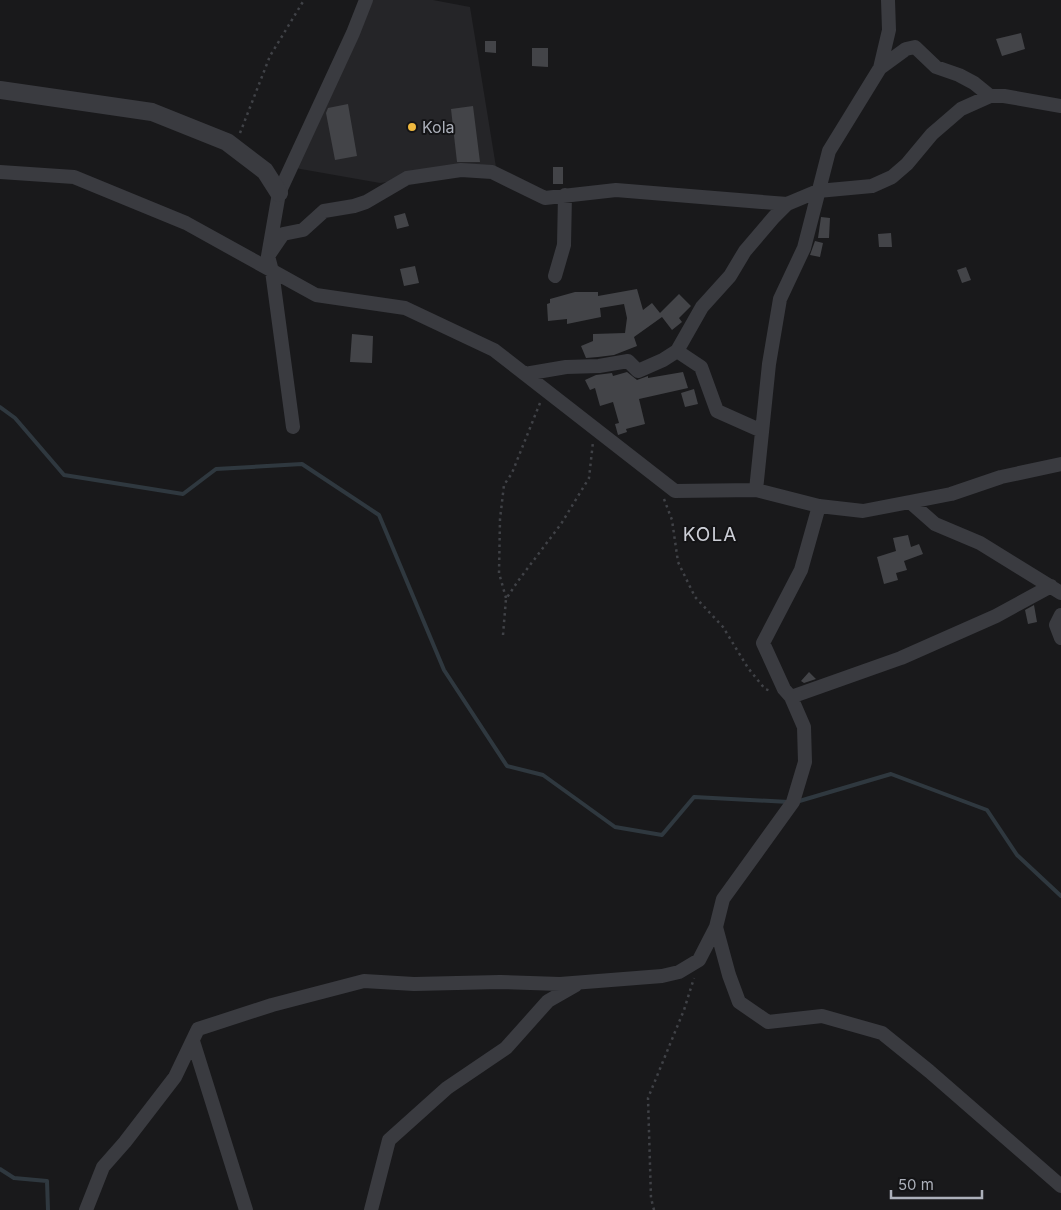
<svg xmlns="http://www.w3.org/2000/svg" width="1061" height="1210" font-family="Inter,sans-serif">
  <rect width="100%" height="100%" fill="#19191b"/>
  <path fill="#252528" d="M373,0H433L470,7L496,167L380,183L295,168Z"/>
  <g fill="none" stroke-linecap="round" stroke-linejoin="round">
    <path stroke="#2f383f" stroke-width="4" d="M0,407L15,418L64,475L183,494L216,469L302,464L379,515L444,670L507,766L543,775L615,827L662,835L694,797L789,802
      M796,802L891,774L987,810L1017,855L1061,896
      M0,1169L14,1178L47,1181L48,1210"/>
  </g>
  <path fill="#434448" d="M1021,33L1025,49L1002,56L996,39Z
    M485,41H496V53L485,52Z
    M532,48H548V67L532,66Z
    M348,104L357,156L335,160L326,113L328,108Z
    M473,106L480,162H457L451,109Z
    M553,167H563V184H553Z
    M405,213L409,226L397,229L394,216Z
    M821,217L830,218L829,238H818Z
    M891,233L892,247H879L878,234Z
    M815,241L823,243L820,257L810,255Z
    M415,266L419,283L404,286L400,269Z
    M966,267L971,280L962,283L957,270Z
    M637,289L643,310L652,303L660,313L679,294L691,306L679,318L682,322L672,330L662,317L634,337L637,346L614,355L598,357L586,358L581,346L593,341V334L625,333L627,318L624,304L600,308L601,317L567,324V319L548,321L547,304L550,303V299L575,292H598V296Z
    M352,334L373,336L372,363L350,362Z
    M627,372L637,380L648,376V378L683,372L688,388L639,399L645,424L626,429L627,432L618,435L615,424L619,423L613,402L600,406L595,388L590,390L585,380L596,375L612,373L613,376Z
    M694,389L698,404L685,407L681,393Z
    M908,535L911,547L919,544L923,554L904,561L907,570L896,573L898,580L884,584L877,557L896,551L893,538Z
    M1034,605L1037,622L1028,624L1025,610Z
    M809,672L816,679L804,683L801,681Z"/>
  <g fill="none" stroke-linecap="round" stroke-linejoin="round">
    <path stroke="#404247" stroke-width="2.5" stroke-dasharray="2.5 4" stroke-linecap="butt" d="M240,133L270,56L304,0
      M664,499L672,520L678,562L695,597L723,627L748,668L765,689L771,691
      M506,598L499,573L500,519L504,485L512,473L540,403
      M503,635L506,599L518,581L561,524L589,478L593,442
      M654,1210L651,1198L648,1098L684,1010L694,978"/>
    <path stroke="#3a3b40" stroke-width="14" d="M880,68L906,49L915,47L936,67L959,75L974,83L990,96
      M0,172L74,177L186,223L316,295L405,308L494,350L675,491L756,490L819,506L863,511L951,494L1001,477L1061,464
      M268,256L283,234L303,230L324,211L354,206L366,202L407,178L461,170L492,172L545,198L616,190L787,204
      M555,276L564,245L565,195
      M677,351L702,307L730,276L745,251L774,217L787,204L818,191L872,186L892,177L907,164L932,134L961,109L990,96H1004L1061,106
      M525,374L566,367L599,366L628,361L638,371L663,360L677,351L701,367L717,411L762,431
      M293,427L272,271L268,256L279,193L353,33L366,0
      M756,490L769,364L780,299L804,248L829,151L880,68L889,30L888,0
      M910,502L935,524L980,543L1061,593
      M819,506L801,570L763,643L784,689L791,697L804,727L805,762L793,802L723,899L716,927L729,975L739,1002L768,1022L822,1016L882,1033L929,1071L1061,1186
      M1061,615L1056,625L1061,638
      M791,697L901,658L996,616L1051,586
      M193,1041L246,1210
      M86,1210L103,1167L125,1142L175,1077L198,1029L272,1005L364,981L414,984L500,982L560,984L662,976L679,972L699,960L716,927
      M371,1210L389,1140L447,1088L506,1048L548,1001L576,985"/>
    <path stroke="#3a3b40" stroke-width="18" d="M0,90L152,112L227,142L265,171L279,193"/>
  </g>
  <circle fill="#eeb83f" stroke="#141416" stroke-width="2" cx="412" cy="127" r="5"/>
  <g text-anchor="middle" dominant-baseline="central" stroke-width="4" stroke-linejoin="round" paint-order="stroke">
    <g font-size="16" fill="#acb0ba" stroke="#141416" text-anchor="start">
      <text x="422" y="127">Kola</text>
    </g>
    <g font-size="19" letter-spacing="1" fill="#cdcfd7" stroke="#141416">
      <text x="710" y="534">KOLA</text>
    </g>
  </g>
  <path d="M891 1190v8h91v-8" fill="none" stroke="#acb0ba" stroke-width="2.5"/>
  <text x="898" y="1190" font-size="15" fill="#acb0ba" stroke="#141416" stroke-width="4" paint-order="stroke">50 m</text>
</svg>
